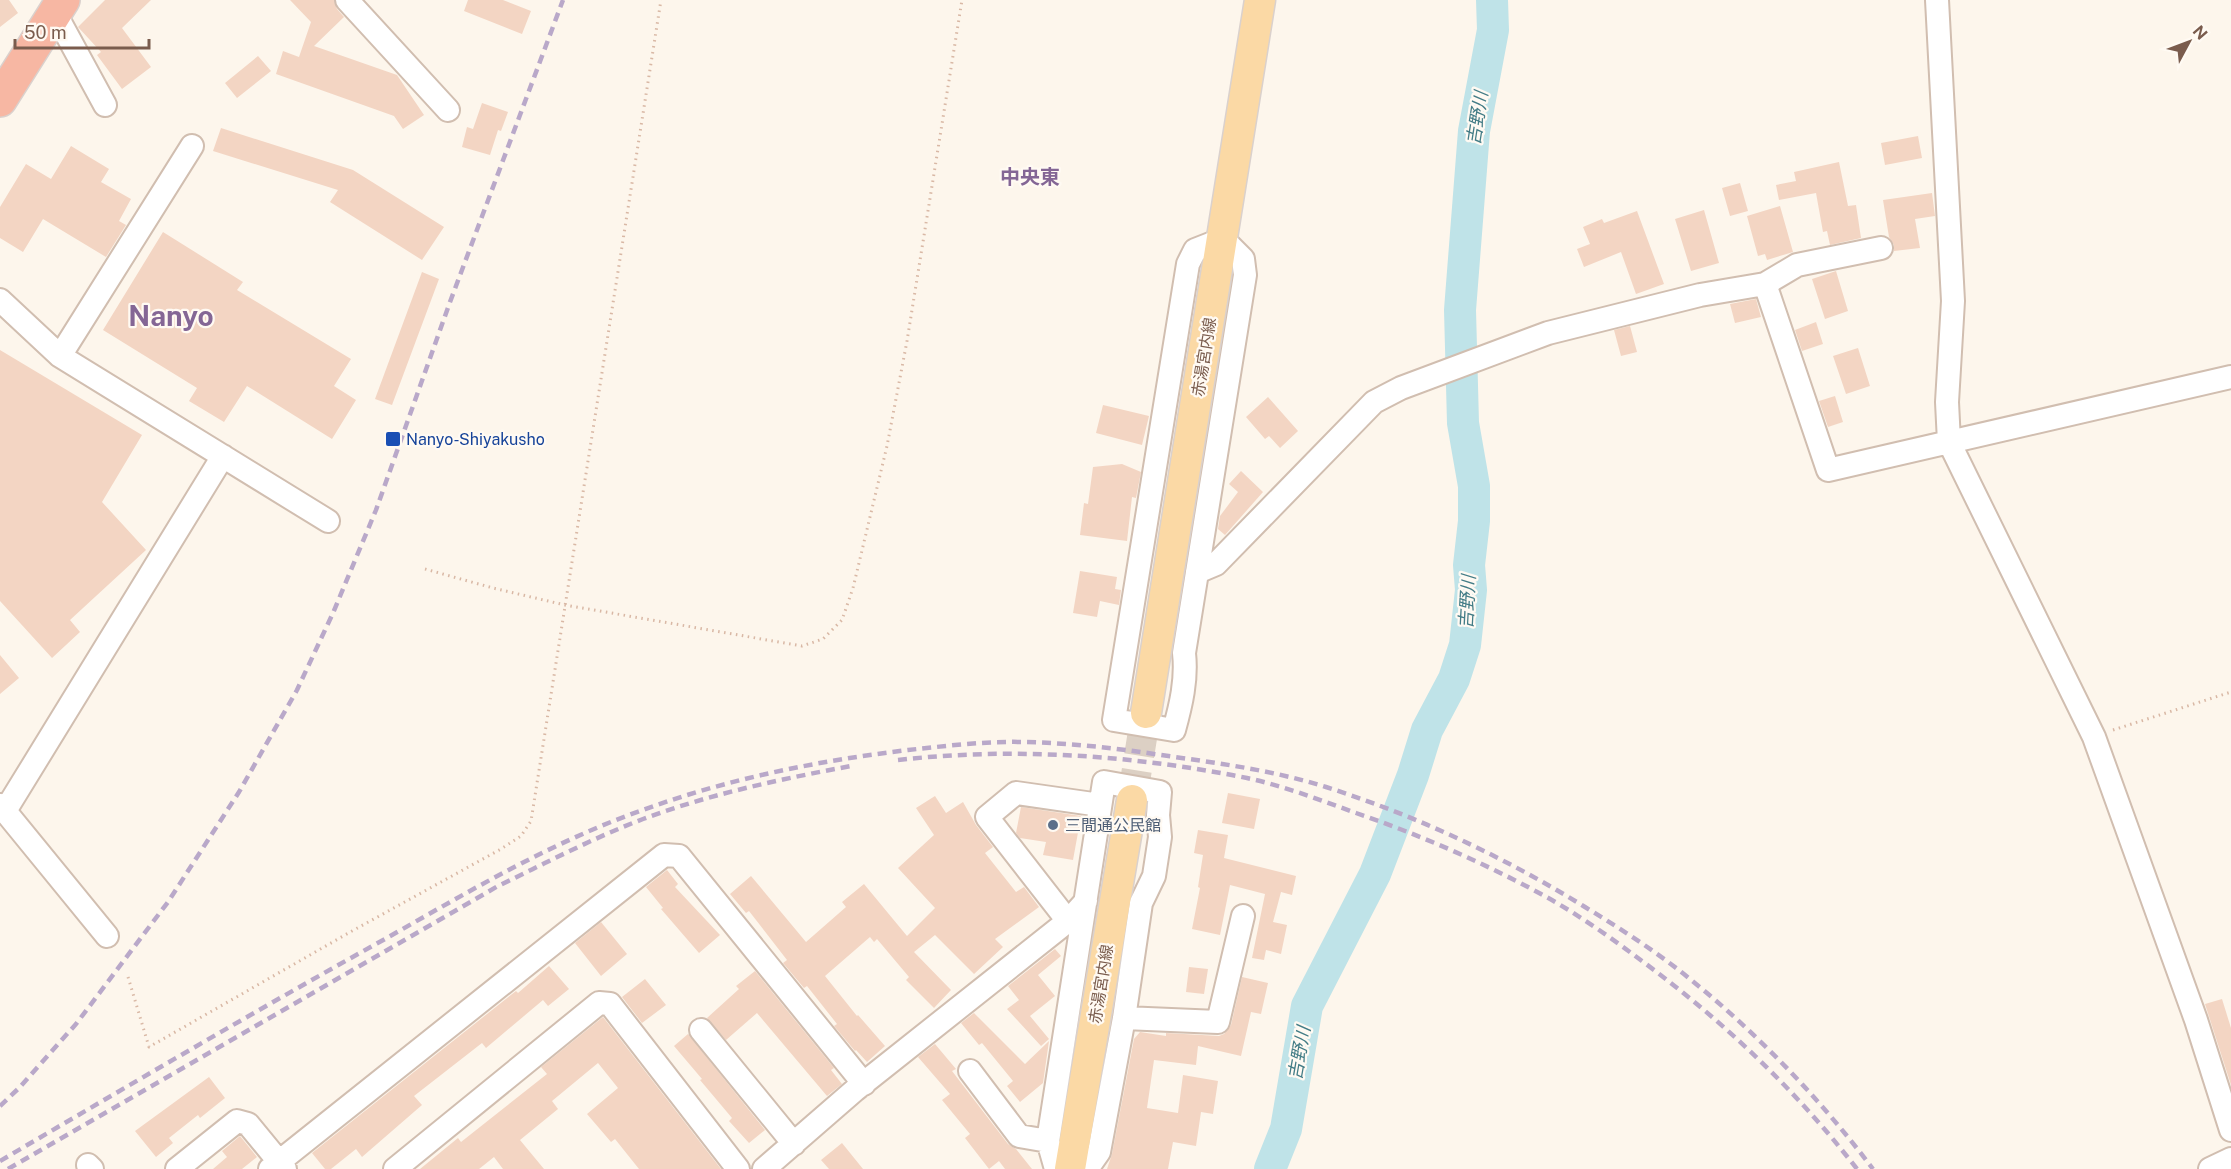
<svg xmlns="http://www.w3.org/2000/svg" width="2231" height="1169" font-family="'Public Sans','Noto Sans JP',sans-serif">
  <rect width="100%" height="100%" fill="#fdf6ec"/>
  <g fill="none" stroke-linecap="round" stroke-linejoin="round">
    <path stroke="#bfe3e8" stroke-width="32" d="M1270,1169L1286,1129L1307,1006L1375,874L1413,775L1427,730L1454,679L1465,645L1471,590L1469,565L1474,521V486L1463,423L1460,310L1474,131L1493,30L1492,0"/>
  </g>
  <path fill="#f3d5c3" d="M0,0H9L18,13L0,27Z
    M105,0H151L122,28L151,67L122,89L97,55L101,52L78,27Z
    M290,0H334L337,9L344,17L314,46L397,75L424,115L403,129L394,116L276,74L283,51L299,57L311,22Z
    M468,0H503L531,11L522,34L464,11Z
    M258,56L271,71L237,98L225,83Z
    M482,103L508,112L501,131L498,130L490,155L462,147L467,127L473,129Z
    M221,128L353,170L444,227L422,260L330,202L338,190L213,151Z
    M1918,136L1922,158L1885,165L1881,143Z
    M71,146L109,169L101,182L131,199L119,221L126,225L106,257L43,219L23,252L0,238V207L26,164L51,179Z
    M1839,162L1848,206L1856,205L1861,238L1830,245L1827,231L1823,232L1816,193L1779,200L1776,185L1796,181L1794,172Z
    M1740,183L1748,211L1730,216L1722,188Z
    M1932,193L1935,216L1915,219L1920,248L1894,251V245L1889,237L1883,200Z
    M1780,206L1793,252L1767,260L1765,254L1758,256L1747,216Z
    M1704,210L1719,263L1691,271L1675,219Z
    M1637,211L1664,284L1636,294L1621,252L1584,267L1577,249L1590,244L1583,227L1602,219L1604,223Z
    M163,232L243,282L237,290L351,359L334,386L356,400L332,439L247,386L224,422L189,401L197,388L103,330Z
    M1836,271L1848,311L1825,319L1812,279Z
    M422,272L439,279L392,405L375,399Z
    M1756,299L1761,317L1735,323L1730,304Z
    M1816,322L1823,344L1802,351L1795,330Z
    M1630,326L1637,352L1621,356L1614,330Z
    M1858,348L1870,386L1846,394L1833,356Z
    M0,350L142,435L102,502L146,550L70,620L80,632L52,658L0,601Z
    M1835,396L1843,422L1828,427L1819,401Z
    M1268,397L1298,431L1280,448L1269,436L1265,439L1246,417Z
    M1103,405L1149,416L1142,445L1096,433Z
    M1122,464L1141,472L1136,498L1132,497L1127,541L1080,535L1084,503L1088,504L1093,467Z
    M1241,471L1263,492L1225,535L1218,529L1220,516L1238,492L1229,484Z
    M1080,571L1117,577L1115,589L1121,590L1119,605L1100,601L1097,617L1073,613Z
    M0,655L19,678L0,694Z
    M1228,793L1260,799L1254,829L1222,823Z
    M935,796L946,813L963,802L976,825L993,847L985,853L1016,892L1024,887L1039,907L995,939L1003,947L974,974L935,935L914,952L951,990L934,1008L906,980L909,977L877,939L874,942L870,937L825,976L857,1016L858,1015L885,1046L867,1062L856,1050L855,1051L834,1026L837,1024L807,986L804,988L783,963L787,960L749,911L746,913L730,894L751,876L806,942L846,907L842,902L864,884L907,936L935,908L898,868L934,835L916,808Z
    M1021,807L1081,816L1073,860L1043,855L1046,842L1020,838L1016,833Z
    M1198,830L1228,835L1224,858L1296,876L1292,895L1281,892L1273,922L1287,925L1281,954L1266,950L1264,960L1252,958L1265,894L1230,885L1220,935L1192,929L1200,888L1198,887L1203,855L1194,853Z
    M667,870L678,884L675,887L720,935L699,953L661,909L663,908L646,887Z
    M601,922L627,954L601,976L575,943Z
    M1055,949L1061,956L1038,975L1055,996L1030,1016L1049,1039L1041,1046L1007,1009L1019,1000L1008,986Z
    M549,966L569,989L548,1006L543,1000L486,1048L482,1043L414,1096L422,1105L362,1157L356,1149L331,1169H325L312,1153L516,991L518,993Z
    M1189,967L1208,969L1204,994L1186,992Z
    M755,971L834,1068L831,1070L842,1084L827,1096L757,1013L726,1040L707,1018L739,989L736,986Z
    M1242,977L1268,983L1261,1014L1251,1012L1241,1056L1198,1046L1196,1065L1154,1060L1147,1108L1178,1113L1183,1075L1218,1081L1213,1114L1201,1112L1196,1146L1173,1142L1168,1169H1107L1112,1154L1134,1039L1140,1032L1166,1036V1033L1219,1036L1224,1034L1231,1025Z
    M645,979L666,1005L642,1023L622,997Z
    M2222,999L2231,1028V1085L2205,1004Z
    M974,1013L1025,1064L1049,1041L1043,1083L1020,1102L1007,1086L1013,1081L982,1043L979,1045L961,1023Z
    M603,1017L721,1169H639L615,1139L611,1142L587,1114L618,1088L598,1063L552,1101L558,1109L520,1140L544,1169H503L494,1157L479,1169H420L458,1138L461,1142L547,1074L541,1067Z
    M688,1034L765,1130L749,1143L729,1121L732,1118L700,1080L702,1079L674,1046Z
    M935,1044L956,1069L952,1071L1008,1144L1016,1149L1032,1169H1005L999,1161L989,1169L965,1138L970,1134L942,1100L950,1094L918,1057Z
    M209,1077L225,1098L200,1118L198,1115L169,1138L173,1143L156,1157L135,1131Z
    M240,1136L257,1157L242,1169H213L227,1157L222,1151Z
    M842,1143L863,1169H829L821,1160Z"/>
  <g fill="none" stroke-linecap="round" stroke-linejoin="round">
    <path stroke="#dcd0c4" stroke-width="30" stroke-dasharray="30 15" stroke-linecap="butt" d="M1132,800L1146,713"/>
    <defs>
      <path id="minor" d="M347,0L448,110
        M1937,0L1953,301L1947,402L1949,442L2094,737L2196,1020L2231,1130
        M55,13L105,105
        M1223,239L1243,259L1245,275L1184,653C1187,679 1181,705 1174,730L1114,720L1188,264L1195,250Z
        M1765,284L1797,265L1881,248
        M0,300L60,356L328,521
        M60,356L192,146
        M1197,572L1216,564L1374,402L1401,388L1548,333L1700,295L1765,284L1828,470L2231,377
        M0,805L107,936
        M5,811L223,456
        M1068,921L987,817L1016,793L1100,805
        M1124,1018L1218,1022L1243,916
        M701,1030L794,1144
        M970,1071L1019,1136L1048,1141
        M88,1165L92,1169
        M177,1169L237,1121L248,1124L285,1169
        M270,1169L664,855L679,856L864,1084
        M395,1169L599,1003L610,1004L738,1169
        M764,1169L855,1090L1068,921L1086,901
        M1056,1169L1048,1141L1104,782L1160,792L1158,815L1160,837L1154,876L1141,903L1124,1018L1099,1152L1087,1169
        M2210,1169L2231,1159"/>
      <path id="major" d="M1146,713L1260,0
        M1070,1169L1132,800"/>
      <path id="highway" d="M0,100L63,0"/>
    </defs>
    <use href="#minor" stroke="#d1beb0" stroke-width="26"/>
    <use href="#major" stroke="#dad1cd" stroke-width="33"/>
    <use href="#highway" stroke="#dad1cd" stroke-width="36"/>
    <path stroke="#d9b8a5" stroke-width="3" stroke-dasharray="1.5 4.5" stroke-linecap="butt" d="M425,569L493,588L565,605L802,646L823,639L842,620L853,588L887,446L907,341L962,0
      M2113,730L2231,692
      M128,977L149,1047L352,931L501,849L521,836L531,821L661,0"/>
    <use href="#minor" stroke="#fff" stroke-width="22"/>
    <use href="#major" stroke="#fbd9a5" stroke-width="30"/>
    <use href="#highway" stroke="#f7b7a3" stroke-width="33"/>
    <path stroke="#b9a8c9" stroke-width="4.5" stroke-dasharray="9 6" stroke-linecap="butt" d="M898,760C1014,747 1132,755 1247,778C1284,786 1320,800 1356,813C1420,835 1482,862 1541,894C1576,913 1610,937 1642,961C1723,1021 1795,1089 1857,1169
      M0,1106L19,1088L76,1024L168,902L239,792L297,690L333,613L376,510L450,302L563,0
      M0,1161C128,1086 255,1011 385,939C468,892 550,843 640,811C727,779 816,761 908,750C946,746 985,741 1024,742C1070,743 1115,748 1161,755C1217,763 1272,770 1326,787C1417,816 1504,857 1585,907C1621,929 1657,952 1690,979C1758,1034 1820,1099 1873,1169
      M8,1169L498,886C546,863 593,838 643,819C710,794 781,779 851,766"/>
  </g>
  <rect fill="#1a4fb4" stroke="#fffaf3" stroke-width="2" x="385" y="431" width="16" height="16" rx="3"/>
  <circle fill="#5c6f8a" stroke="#fffaf3" stroke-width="2" cx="1053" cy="825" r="6"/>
  <g text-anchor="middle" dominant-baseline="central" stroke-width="4.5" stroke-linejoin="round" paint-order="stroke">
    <g font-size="16" fill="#7a5c4d" stroke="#fffaf3">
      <text transform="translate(1204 357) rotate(-81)">赤湯宮内線</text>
      <text transform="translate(1101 984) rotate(-81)">赤湯宮内線</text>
    </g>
    <g font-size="16" fill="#164399" stroke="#fffaf3" text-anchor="start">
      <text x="406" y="439">Nanyo-Shiyakusho</text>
    </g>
    <g font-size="16" fill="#4e5e75" stroke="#fffaf3" text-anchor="start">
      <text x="1065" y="825">三間通公民館</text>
    </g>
    <g font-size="18" font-style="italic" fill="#437c86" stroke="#fffaf3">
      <text transform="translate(1477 118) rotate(-81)">吉野川</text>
      <text transform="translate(1467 602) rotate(-87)">吉野川</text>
      <text transform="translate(1299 1053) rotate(-80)">吉野川</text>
    </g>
    <g font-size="20" font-weight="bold" fill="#846695" stroke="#fffaf3">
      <text x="1030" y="177">中央東</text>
    </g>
    <g font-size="28" font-weight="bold" fill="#846695" stroke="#fffaf3">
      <text x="171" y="315">Nanyo</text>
    </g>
  </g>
  <g transform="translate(2189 42) rotate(49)" stroke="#fffaf3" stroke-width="4.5" paint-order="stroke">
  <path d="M0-4.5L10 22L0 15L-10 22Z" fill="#7a5c4d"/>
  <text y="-9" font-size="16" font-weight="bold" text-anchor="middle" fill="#7a5c4d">N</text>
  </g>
  <path d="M15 39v9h134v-9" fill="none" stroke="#7a5c4d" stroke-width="3"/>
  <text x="24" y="39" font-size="18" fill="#7a5c4d" stroke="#fffaf3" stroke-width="4.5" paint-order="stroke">50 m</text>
</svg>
